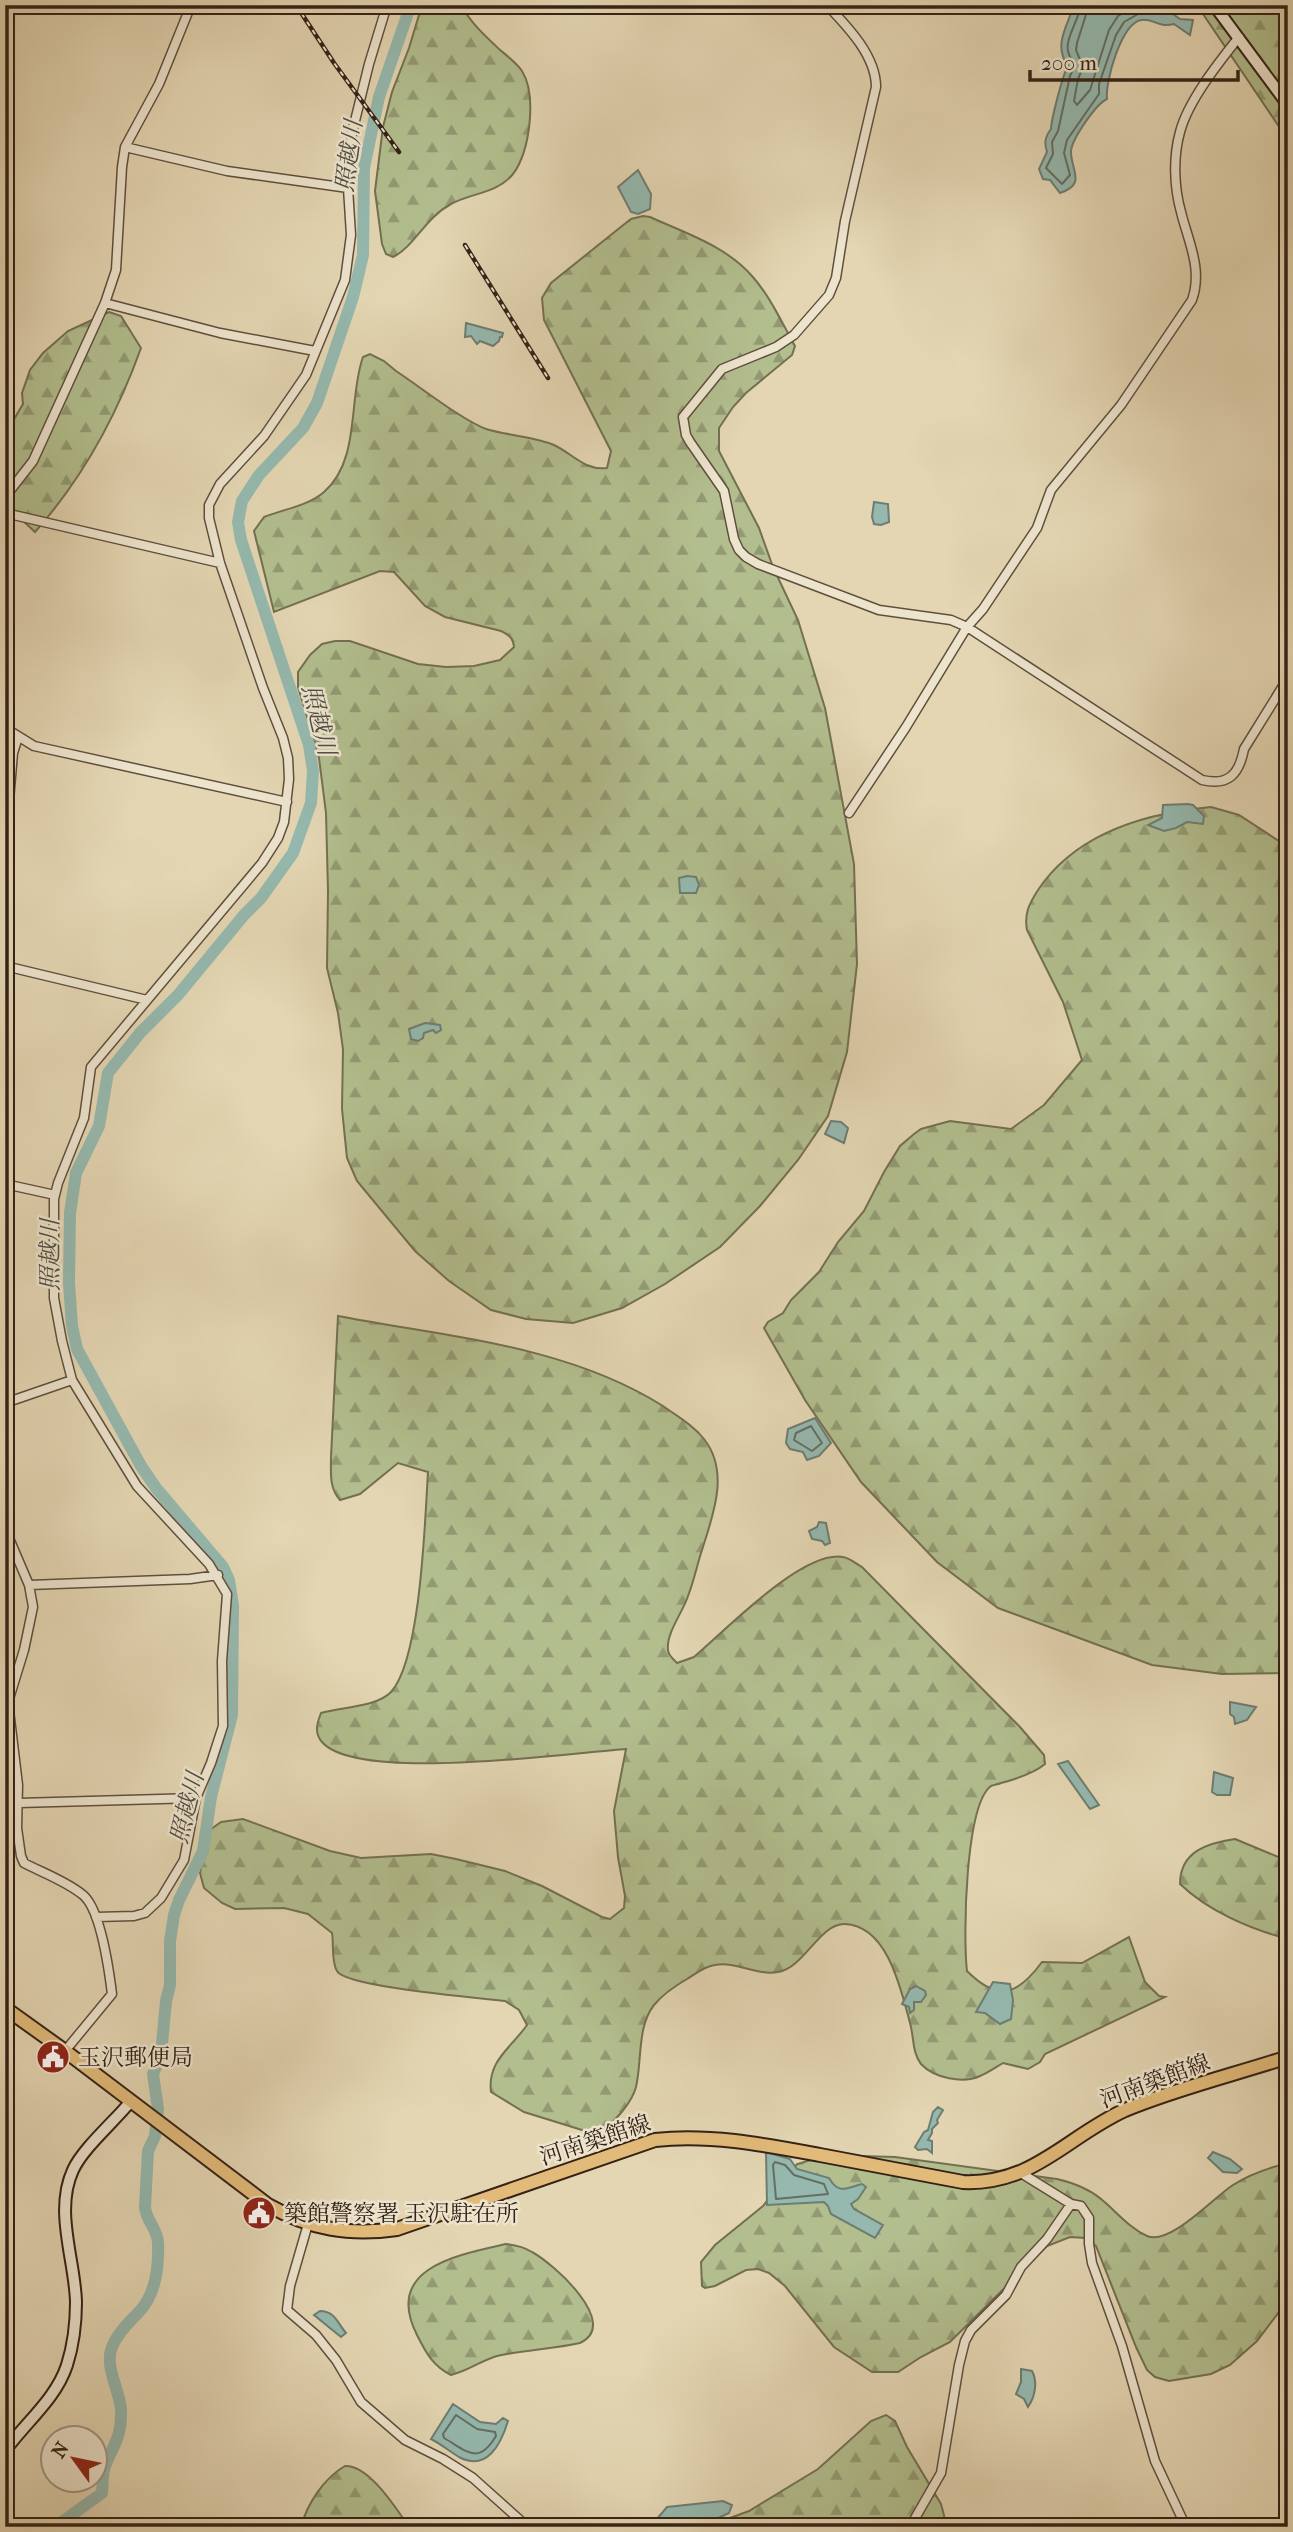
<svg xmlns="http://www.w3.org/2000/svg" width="1293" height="2532" font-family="'IM FELL French Canon','Noto Serif JP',serif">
  <defs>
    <pattern id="forest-firs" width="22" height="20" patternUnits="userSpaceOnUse" patternTransform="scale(1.75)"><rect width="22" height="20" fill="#b2be8e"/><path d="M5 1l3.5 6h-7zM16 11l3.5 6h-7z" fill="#929a73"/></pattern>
  </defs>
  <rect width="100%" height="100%" fill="#e4d6b3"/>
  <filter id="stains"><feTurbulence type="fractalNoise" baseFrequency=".00286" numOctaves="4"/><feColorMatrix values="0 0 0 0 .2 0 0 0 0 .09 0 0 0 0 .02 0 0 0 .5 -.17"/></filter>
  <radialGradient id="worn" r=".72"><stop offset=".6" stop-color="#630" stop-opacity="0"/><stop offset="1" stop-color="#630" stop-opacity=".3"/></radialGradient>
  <path fill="url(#forest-firs)" stroke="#737052" stroke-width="2" d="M422,5H461C471,23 484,35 499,49C507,56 517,63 522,71C537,95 530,153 513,174C498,193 471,193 451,204C425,218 414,247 393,257L386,254L382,244L375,191L383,127L392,92L409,48Z
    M1197,5H1288V140L1201,11Z
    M643,216L650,217C685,233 726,246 752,276C770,296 782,323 795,346L792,355L746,393L733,407L719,428V451L759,528L773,567L798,620L825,708L854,864L857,964L847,1052L828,1116L798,1160L760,1206L720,1247L665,1284L622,1308L573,1323L526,1319L491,1310L449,1281L415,1251L357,1181L347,1158L342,1109L343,1049L338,1013L327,968L328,891L326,813L319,758L298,687V672L310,655L322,644L335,641H350L418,664L446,667L474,666L500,660L514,647C513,638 509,635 501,631L445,617L425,606L394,572L380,571L274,612L254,531L264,517C284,509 308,506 324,492C361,460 348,398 363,357L370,354L384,361L396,371C419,386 462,420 486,429C509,436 533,436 554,445C573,454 585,471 607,468L611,451L544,320L542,298L551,283L622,226L631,219Z
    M109,312L121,316L141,348C117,415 82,479 35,532L5,504V427L10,426L23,404L22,393L30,370L43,353L68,331Z
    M1211,807L1239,815L1288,847V1673L1222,1674L1152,1665L998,1608L937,1562L861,1482L805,1400L764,1328L768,1322L783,1313L791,1300L819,1272L838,1242L864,1211L884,1172L900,1146L914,1134L921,1129L950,1121L1011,1129L1044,1105L1082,1060L1063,1002L1027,930C1024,914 1029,904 1038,890C1076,833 1146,813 1211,807Z
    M338,1316C448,1337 566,1345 663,1406C677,1416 693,1425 704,1439C730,1472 713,1515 702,1550C697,1565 694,1581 688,1596C683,1612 666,1633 668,1650C668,1655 673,1659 677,1663L694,1657C725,1631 802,1550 843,1557C850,1558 856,1564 862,1567L1020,1727L1044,1755L1045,1764C1033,1774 1016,1779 1001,1783C999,1784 993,1785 991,1786C965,1805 963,1938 967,1971C998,2002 1017,1996 1042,1962L1082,1963L1129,1937L1145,1982L1159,1996L1165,1997L1045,2054L1040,2062L1028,2069L1003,2063C996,2067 988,2073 980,2076C963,2084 934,2078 921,2064C912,2053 914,2036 910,2023C901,1990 888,1926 845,1924C820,1923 804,1968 778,1972C757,1976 736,1961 715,1965C705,1966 695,1974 687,1979C675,1986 663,1994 654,2005C637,2026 642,2062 636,2087C632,2103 613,2123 601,2133L582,2130L524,2112L491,2092C487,2061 511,2048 527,2025L519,2010L505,2001C481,1998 345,1987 337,1971C331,1961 334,1945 332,1933L308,1914L284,1908L235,1909L222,1903L204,1888L200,1873L207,1832L221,1822L243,1819L330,1851L361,1858L431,1854L456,1859L505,1871L542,1886L602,1917L610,1919L624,1908L625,1896L618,1857L614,1811L626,1749C570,1753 357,1783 322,1742C314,1733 317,1723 321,1713C341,1707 377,1707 391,1692C421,1659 425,1519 428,1472L398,1463L360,1494L340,1500C329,1488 331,1473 331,1457Z
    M1235,1839L1288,1861V1939C1250,1929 1208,1911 1180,1884C1180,1851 1208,1843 1235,1839Z
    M828,2155L895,2157L1057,2179C1074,2183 1088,2188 1101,2199C1116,2211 1129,2228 1147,2236C1170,2246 1214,2197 1233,2185C1250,2174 1268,2168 1288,2163V2300L1257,2341L1230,2365L1211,2374L1169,2381L1155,2377L1147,2370L1136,2347L1096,2246L1086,2238L1070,2237L1047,2246L950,2342L921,2357L898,2372H872L834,2347L785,2286L769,2273L758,2269L746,2270L715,2286L705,2288L702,2286L701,2262L715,2245L763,2206L797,2164Z
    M506,2244C515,2245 524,2247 532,2252C554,2264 621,2324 580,2343C553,2349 524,2350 497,2356C480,2361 468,2371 451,2375C433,2366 426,2353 417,2335C383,2268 457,2255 506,2244Z
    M886,2415L895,2421L907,2447L941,2504L947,2527H680L722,2521L749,2511L818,2469L871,2421Z
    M345,2466C369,2465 396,2508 409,2527H301C307,2504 324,2478 345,2466Z"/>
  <path fill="#95b9af" stroke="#6e7d72" stroke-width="2" d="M1074,5H1160L1180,19L1193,20L1190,35L1174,24C1158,28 1153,18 1141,20C1121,24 1105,82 1107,99C1096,104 1070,141 1071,153C1072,172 1086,184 1060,193L1050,180L1043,179L1039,169L1047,152C1044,143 1045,137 1051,129C1051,121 1063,73 1068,66C1053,45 1067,27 1074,5Z
    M638,170L651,194L650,209L638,214L631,212L618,187Z
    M466,323L503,333L502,337H500L499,341L493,346L480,341L477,344L471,336L465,337Z
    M874,502L888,504L889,522L881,525L874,524L872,517Z
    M1188,804L1193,805L1204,816L1203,824L1187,822L1176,828L1164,831L1148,825L1162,818L1163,805Z
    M687,876L696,877L699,885L696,893H680L679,878Z
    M425,1023L440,1025L441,1030L436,1033L433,1030L424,1033L423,1038L418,1041L411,1039L409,1029Z
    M831,1121L841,1122L848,1128L844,1143L825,1134Z
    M815,1418L831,1443L819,1456L807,1460L803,1452L790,1449L786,1443L788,1429Z
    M819,1522L826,1523L830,1543L825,1545L822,1541L812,1539L809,1531L817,1527Z
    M1230,1702L1256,1707L1247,1720L1235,1724L1234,1717L1230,1714Z
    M1068,1761L1099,1805L1090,1809L1058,1764Z
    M1214,1772L1233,1778L1230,1795H1217L1212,1792Z
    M993,1982L1010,1984L1013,2000L1011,2019L1000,2024L985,2013L976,2012Z
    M916,1986L925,1991L926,1995L921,2002H914V2010L910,2013L909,2007L902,2004L910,1989Z
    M938,2107L943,2110L937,2120L938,2123L932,2129V2133L928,2140L932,2141V2153L927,2149L918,2150L915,2147L924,2132L928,2130L933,2112Z
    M766,2152L790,2159L797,2169L829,2178C839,2195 846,2188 862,2184L866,2187L858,2199L851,2204L854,2209L883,2225L875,2238L831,2214L828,2206L824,2202L767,2205Z
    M1213,2152L1230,2159L1242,2169L1237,2173L1223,2172L1208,2158Z
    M320,2311C335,2311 338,2324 346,2333L341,2337L314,2315Z
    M1021,2369L1032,2371C1038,2382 1035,2397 1028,2407L1024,2399L1016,2394L1021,2382Z
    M453,2404L480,2422L496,2424L503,2418L508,2421C501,2444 487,2472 459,2457C449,2451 441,2444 431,2439Z
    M723,2501L732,2505L729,2513L699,2527H650L667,2507Z"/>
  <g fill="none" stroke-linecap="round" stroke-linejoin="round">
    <path stroke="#646e62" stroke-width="2" d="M1081,5C1079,19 1065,39 1068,51C1069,57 1073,61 1074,67L1070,76L1058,131L1052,142L1053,154L1046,168L1062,184L1070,175L1064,153L1067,140L1099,94V84L1116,35L1124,22L1138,14H1157L1158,5
      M1089,5L1077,43L1076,50L1083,67L1078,79L1074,101L1077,105L1090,90L1109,30L1118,16L1137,5
      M811,1426L822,1443L812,1451L794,1440L796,1433Z
      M775,2162L785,2165L794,2175L824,2184L828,2194L776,2199L773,2165Z
      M456,2415L477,2429L495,2432L496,2436C478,2466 467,2451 444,2438L443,2434Z"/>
    <path stroke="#95b9af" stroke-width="12" d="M55,2527L102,2493C103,2484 102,2474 105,2466C114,2444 122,2436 121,2410C120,2391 104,2366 112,2347C117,2334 129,2322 138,2313C156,2295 159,2266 158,2242C157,2228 146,2221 145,2207L148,2151L155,2136L158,2109L153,2074L161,2055L166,2001L170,1985V1941L174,1915L179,1900L203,1851L211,1797L232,1715L233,1606L229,1580L223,1567L156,1488L141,1466L77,1349L72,1326L69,1283L70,1213L76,1173L99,1126L108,1073L140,1033L178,995L244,915L261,898L293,853L311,803L313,771L309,745L241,540L238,522L242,501L259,475L303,428L317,403L353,297L363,255L364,168L379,97L408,13L413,5"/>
    <defs>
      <path id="street" d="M827,5C848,27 876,56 876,87L845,221L836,278L829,295L794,335L776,347L722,369L683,417L686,435L690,442L724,491L734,539L739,550L746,557L758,564L879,610L951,620L967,627L1202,780C1228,786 1239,775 1244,749L1288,678
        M191,7L219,5
        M125,147L227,171L348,188
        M105,303L220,333L315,351
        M5,497L33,461L105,303L116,270L122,167L125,147L159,84L191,5
        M5,513L220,563
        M5,728L34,746L287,802
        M849,813L906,727L967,627L983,609L1037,528L1051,490L1121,405L1192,300C1203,269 1188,241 1181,212C1174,187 1173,157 1180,132C1188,101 1219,62 1239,37
        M5,847L13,753L18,737
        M5,966L147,1000
        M5,1184L55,1195
        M5,1403L72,1380
        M5,1529L29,1585L33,1607L24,1650L8,1702L18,1785L17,1828L21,1856L24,1863C43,1873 66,1881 83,1895C101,1910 109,1970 112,1994L65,2051
        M29,1585L190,1579L218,1575
        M19,1803L196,1798
        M96,1917L134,1916L145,1913L161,1898L184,1860L196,1798L211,1763L223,1726L222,1661L227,1594L209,1564L137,1486L72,1380L62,1341L54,1298V1199L58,1183L84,1118L91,1067L262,863L278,838L284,822L289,779L288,758L283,738L263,688L220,563L209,518V505L220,484L264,436L306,375L345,280L351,235L348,188L352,133L369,64L387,5
        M1021,2173L1071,2204L1081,2206L1089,2218V2244L1092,2263L1122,2346L1155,2461L1186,2527
        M308,2224L290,2286L287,2310L316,2335L336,2360L361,2402L405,2440L443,2459L473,2478L521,2521L523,2527
        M910,2527L941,2473L959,2365L965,2341L971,2330L1006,2295L1021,2267L1047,2239L1071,2204"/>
      <path id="secondary" d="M1214,5L1288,105
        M5,2451C25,2423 56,2399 67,2365C73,2346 76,2322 76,2302C75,2260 54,2211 73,2170C83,2148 115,2121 131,2101"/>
      <path id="primary" d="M5,2008L65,2051L268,2205C310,2229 349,2236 397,2229L655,2140C711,2134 766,2145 820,2155C868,2164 915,2173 963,2182C1033,2185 1066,2137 1125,2110C1175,2089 1236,2074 1288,2057"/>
    </defs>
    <use href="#street" stroke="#604f3d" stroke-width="11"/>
    <use href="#secondary" stroke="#342216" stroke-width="14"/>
    <use href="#primary" stroke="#342216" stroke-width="16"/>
    <use href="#street" stroke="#ede4ce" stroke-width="8"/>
    <use href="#secondary" stroke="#ede4ce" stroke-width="10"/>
    <use href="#primary" stroke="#e2bb7a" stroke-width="12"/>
    <defs>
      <path id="rail" d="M296,5L334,63L399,152
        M465,245L548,378"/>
    </defs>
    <use href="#rail" stroke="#342216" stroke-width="4.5"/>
    <use href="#rail" stroke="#ede4ce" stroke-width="2" stroke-dasharray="5" stroke-linecap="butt"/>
  </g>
  <defs>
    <symbol id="civic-disc" viewBox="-11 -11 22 22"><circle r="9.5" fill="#8f2418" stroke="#ede4ce"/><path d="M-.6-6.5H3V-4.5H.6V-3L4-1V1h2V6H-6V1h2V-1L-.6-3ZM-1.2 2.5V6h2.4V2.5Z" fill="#fff"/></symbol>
  </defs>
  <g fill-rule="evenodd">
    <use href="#civic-disc" x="34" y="2038" width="38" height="38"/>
    <use href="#civic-disc" x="240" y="2194" width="38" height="38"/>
  </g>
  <g text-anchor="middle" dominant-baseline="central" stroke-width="5" stroke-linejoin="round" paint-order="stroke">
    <g font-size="23" fill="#342216" stroke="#ede4ce" text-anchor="start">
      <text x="78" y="2057">玉沢郵便局</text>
      <text x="284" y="2213">築館警察署 玉沢駐在所</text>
    </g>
    <g font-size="23" fill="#342216" stroke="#ede4ce">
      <text transform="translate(1155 2081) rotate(-20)">河南築館線</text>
      <text transform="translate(595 2140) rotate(-18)">河南築館線</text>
    </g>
    <g font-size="24" font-style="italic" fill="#514f44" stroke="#ede4ce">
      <text transform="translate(349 156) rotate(-82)">照越川</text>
      <text transform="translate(319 720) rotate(76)">照越川</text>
      <text transform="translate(50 1255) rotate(-90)">照越川</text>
      <text transform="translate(187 1808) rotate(-76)">照越川</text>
    </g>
  </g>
  <rect width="1293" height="2532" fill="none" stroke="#e4d6b3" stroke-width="28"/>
  <rect x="7" y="7" width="1279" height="2518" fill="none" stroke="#342216" stroke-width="3.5"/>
  <rect x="14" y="14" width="1265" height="2504" fill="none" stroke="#342216" stroke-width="2"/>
  <g transform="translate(74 2459) rotate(303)"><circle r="33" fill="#ede4ce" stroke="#a39684" stroke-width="2"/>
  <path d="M0-5L12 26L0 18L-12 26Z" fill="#8f2418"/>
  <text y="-10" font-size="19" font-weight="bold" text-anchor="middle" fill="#342216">N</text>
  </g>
  <path d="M1030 70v10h208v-10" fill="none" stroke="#342216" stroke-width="3.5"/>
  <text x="1041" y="70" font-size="21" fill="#342216" stroke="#ede4ce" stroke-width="5" paint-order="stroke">200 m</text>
  <rect width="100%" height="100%" filter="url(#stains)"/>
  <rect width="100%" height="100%" fill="url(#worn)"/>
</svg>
